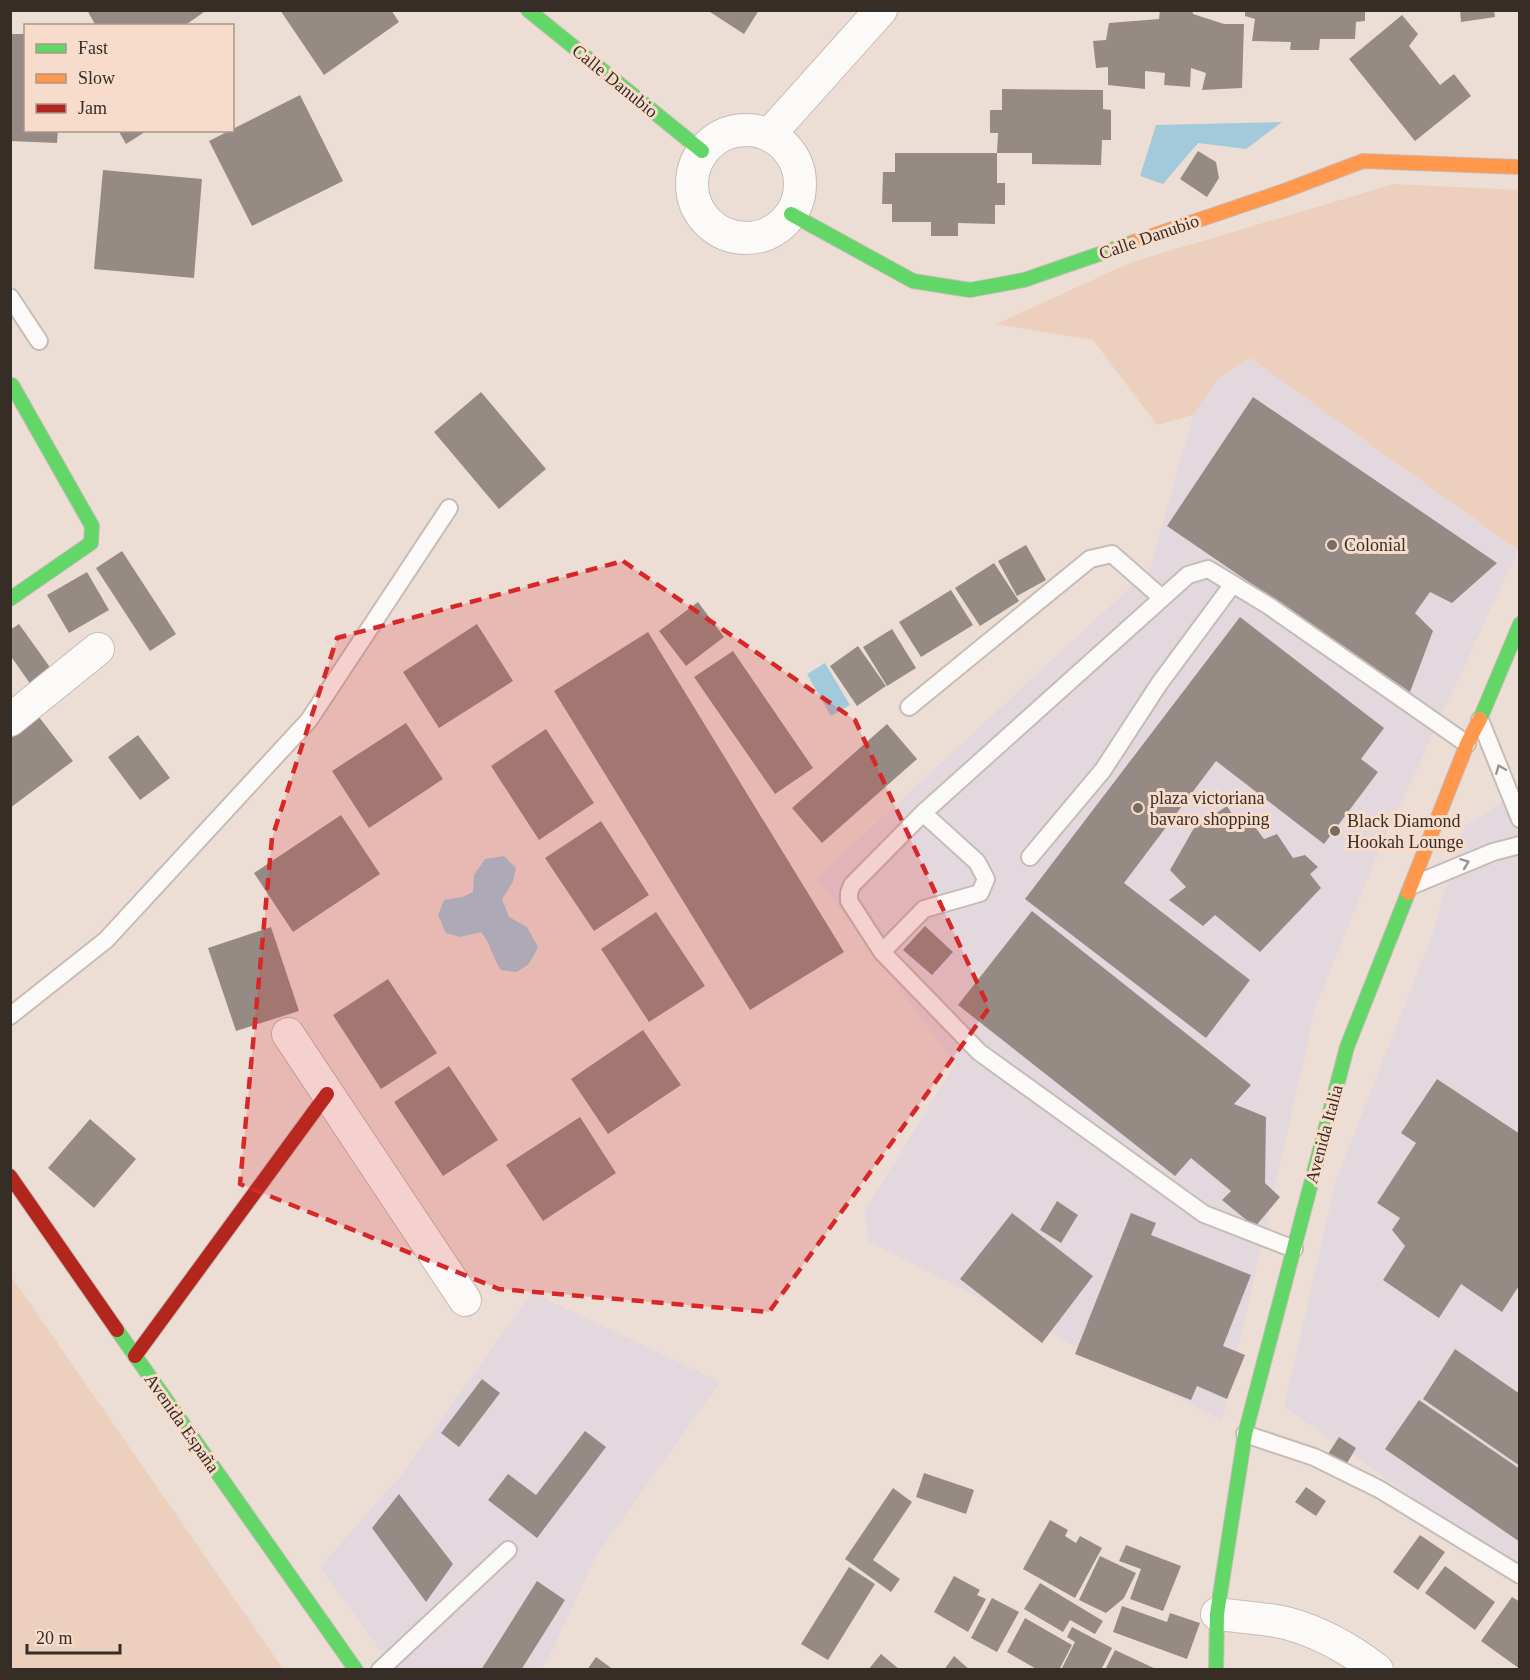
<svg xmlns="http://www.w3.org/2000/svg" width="1530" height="1680" font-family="Georgia,serif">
  <rect width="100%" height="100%" fill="#edded5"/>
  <path fill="#e4d8df" d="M1250,358L1518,550L1379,851L1316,1006L1222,1420L869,1242L864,1212L955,1064L817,878L1150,569L1193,415L1218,378Z
    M1519,792V1572L1284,1407L1336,1180L1431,938L1464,826Z
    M532,1292L720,1382L597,1555L547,1661L541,1669H394L320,1567L402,1474Z"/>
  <path fill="#eccfbc" d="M1394,184L1519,190L1518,550L1250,358L1218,378L1193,415L1157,425L1093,340L996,324L1132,262Z
    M10,1276H11L283,1669H11Z"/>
  <path fill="#a3cadb" d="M1282,122L1246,149L1198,143L1163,184L1140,176L1156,125Z
    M825,663L850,705L831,716L807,674Z
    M504,856L516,868L513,882L502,899L509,917L527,927L538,947L529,964L517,972L501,970C492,957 491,944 481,932L460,937L446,933L438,915L444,900L462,897L473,892L474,875L485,859Z"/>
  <path fill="#968b84" d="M87,10H203L204,12L184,26H96Z
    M280,10H391L399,22L324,75Z
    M707,10H759L744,34Z
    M1160,10H1192L1193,14L1224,24H1244L1242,88L1202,90L1206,73L1191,68L1190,87L1164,85L1165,73L1145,71V89L1108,85V67L1096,68L1093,41L1106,40L1109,23L1159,19Z
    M1245,10H1365V21L1356,22L1355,39H1320L1319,50H1290L1291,42L1252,41L1255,19L1245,16Z
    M1460,10H1494L1495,17L1461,22Z
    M1402,15L1418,34L1409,46L1440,85L1454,74L1471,96L1415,141L1349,59Z
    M10,34H26V130H58L57,143L10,141Z
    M1002,89L1103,90V109L1111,110V140H1102L1101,165L1032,164V153H997L998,133H990V110H1002Z
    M300,95L343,181L252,226L209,141Z
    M118,130H148L126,144Z
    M1198,151L1216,162L1219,178L1207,197L1180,179Z
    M895,153H997V183H1005V205H995V224L958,223V236H931V222H892V204H882L883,172H895Z
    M103,170L202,179L194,278L94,269Z
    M481,392L546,469L499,509L434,432Z
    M1253,397L1497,563L1452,603L1430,592L1415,613L1433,631L1410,692L1167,526Z
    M1026,545L1046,580L1017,596L998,561Z
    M122,551L176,634L150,651L96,568Z
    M994,563L1019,601L980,626L955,588Z
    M87,572L109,610L69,633L47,595Z
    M951,590L973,625L921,657L899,622Z
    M698,602L724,637L686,666L659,631Z
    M1240,617L1384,728L1361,759L1378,772L1324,844L1216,761L1124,883L1250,980L1206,1038L1025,899Z
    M19,624L57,677L36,692L10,655V630Z
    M477,624L513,681L439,728L403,672Z
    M892,629L916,668L887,686L863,647Z
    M648,632L844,952L750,1010L554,691Z
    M858,646L886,686L857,706L830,666Z
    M733,651L813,768L775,794L694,677Z
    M39,717L73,761L10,808V739Z
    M406,723L443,779L369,828L332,771Z
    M887,724L917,759L822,843L792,808Z
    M546,729L594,803L539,840L491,766Z
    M138,735L170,778L140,800L108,757Z
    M1227,806L1236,820L1247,816L1264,839L1277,834L1293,858L1305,855L1318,867L1310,874L1321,888L1260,952L1215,915L1203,926L1169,900L1186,887L1170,870L1194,828Z
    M341,815L380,874L293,932L254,873Z
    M601,821L649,895L594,931L545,858Z
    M1032,911L1251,1085L1234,1104L1266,1117L1265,1183L1280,1197L1255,1227L1222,1200L1231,1191L1191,1158L1175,1176L958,1005Z
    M656,912L705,986L649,1022L601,949Z
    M925,926L953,952L932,975L903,950Z
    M271,927L299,1011L236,1031L208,948Z
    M388,979L437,1053L381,1089L333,1015Z
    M643,1030L681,1085L608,1134L571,1079Z
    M449,1066L498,1140L443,1176L394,1102Z
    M1437,1079L1520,1134V1284L1502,1312L1461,1284L1439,1318L1383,1280L1405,1246L1392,1230L1400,1218L1377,1203L1416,1143L1401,1133Z
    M580,1117L616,1173L543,1221L506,1165Z
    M90,1119L136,1159L94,1208L48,1168Z
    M1057,1201L1078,1215L1061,1243L1040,1230Z
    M1012,1213L1093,1276L1042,1343L960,1279Z
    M1131,1213L1156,1223L1151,1235L1251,1275L1223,1346L1245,1355L1227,1399L1197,1386L1191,1400L1075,1354Z
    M1455,1349L1520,1394V1466L1423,1399Z
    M482,1379L500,1393L459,1447L441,1433Z
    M1419,1400L1520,1469V1542L1385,1449Z
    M585,1431L606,1447L537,1538L488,1500L508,1474L536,1495Z
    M1339,1437L1356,1448L1346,1465L1328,1454Z
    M924,1473L974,1490L966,1514L916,1497Z
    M1306,1487L1326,1501L1316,1516L1295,1502Z
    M893,1488L912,1502L873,1560L900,1579L891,1592L845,1559Z
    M399,1494L453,1564L426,1602L372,1528Z
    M1050,1520L1068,1530L1065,1536L1076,1543L1080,1536L1102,1548L1075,1598L1023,1569Z
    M1420,1535L1445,1552L1418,1590L1393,1572Z
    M1126,1545L1181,1566L1163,1611L1130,1599L1141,1569L1119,1561Z
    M1100,1556L1136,1573L1124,1598L1106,1613L1079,1600Z
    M1445,1566L1495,1602L1475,1630L1425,1593Z
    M849,1567L875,1584L828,1660L801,1644Z
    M954,1576L980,1590L977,1595L986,1599L968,1632L934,1612Z
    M537,1581L565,1600L521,1670H481Z
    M1040,1583L1103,1621L1095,1634L1070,1620L1063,1632L1024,1609Z
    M1512,1597L1520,1602V1669L1481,1641Z
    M992,1598L1019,1612L997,1652L971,1638Z
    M1122,1606L1167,1622L1170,1613L1200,1623L1187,1659L1113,1632Z
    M1025,1618L1072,1645L1059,1670H1038L1007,1652Z
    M1072,1627L1112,1648L1101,1670H1061L1075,1642L1067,1637Z
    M1115,1650L1158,1670H1105Z
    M881,1654L900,1670H868Z
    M954,1656L970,1670H944Z
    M596,1657L614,1670H587Z"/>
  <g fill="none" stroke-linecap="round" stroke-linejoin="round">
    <defs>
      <path id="lane" d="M10,297L39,341
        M909,707L1090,559L1112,554L1162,598
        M1480,720L1520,819
        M1030,857L1103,770L1159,684L1233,584
        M1413,885L1493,852L1520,845
        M882,952L924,909L980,893L986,879L977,862L923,813
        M10,1016L106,940L309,720L449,508
        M1294,1249L1204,1214L979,1052L882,952L849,901V893L852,885L923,813L1188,575L1208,569L1269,606L1467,744
        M1245,1434L1314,1457L1379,1489L1520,1575
        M380,1670L508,1550"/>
      <path id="street" d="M692 184a54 54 0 1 1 108 0a54 54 0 1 1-108 0Z
        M769,135L881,10
        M10,720L98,649
        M288,1034L465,1300
        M1217,1614C1240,1617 1264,1618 1286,1623C1320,1632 1350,1649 1377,1670"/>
      <path id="fast" d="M528,10L702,151
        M791,214L913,281L970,290L1024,280L1134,242
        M10,599L91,543L92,526L12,385
        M1480,719L1520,624
        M117,1330L356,1670
        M1216,1670L1217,1614L1245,1434L1347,1047L1408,893"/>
      <path id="slow" d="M1134,242L1284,191L1363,161L1520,167
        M1408,893L1467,744L1480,719"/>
      <path id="jam" d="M10,1176L117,1330
        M135,1356L327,1094"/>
    </defs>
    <use href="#lane" stroke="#c7bcb5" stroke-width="20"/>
    <use href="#street" stroke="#c7bcb5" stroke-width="34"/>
    <use href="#fast" stroke="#c7bcb5" stroke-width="16"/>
    <use href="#slow" stroke="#c7bcb5" stroke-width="16"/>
    <use href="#jam" stroke="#c7bcb5" stroke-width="16"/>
    <use href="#lane" stroke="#fcfaf9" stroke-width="16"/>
    <use href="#street" stroke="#fcfaf9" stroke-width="32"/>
    <use href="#fast" stroke="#63d668" stroke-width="14"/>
    <use href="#slow" stroke="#ff974d" stroke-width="14"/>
    <use href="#jam" stroke="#b3261e" stroke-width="14"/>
  </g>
  <defs><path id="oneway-chevron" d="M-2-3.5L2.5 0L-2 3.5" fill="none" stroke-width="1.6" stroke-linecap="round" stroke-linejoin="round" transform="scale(1.5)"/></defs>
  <g stroke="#9a9490">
    <use href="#oneway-chevron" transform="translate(1500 769) rotate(-112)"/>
    <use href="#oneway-chevron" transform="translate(1465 863) rotate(-21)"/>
  </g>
  <path fill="#d62828" fill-opacity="0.2" stroke="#d62828" stroke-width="4.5" stroke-dasharray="12 8" stroke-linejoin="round" d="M623,561L855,720L989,1008L769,1312L499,1289L240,1184L272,838L337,638Z"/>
  <g fill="#776b64" stroke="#f7dccb" stroke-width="2">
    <circle cx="1332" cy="545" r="6"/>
    <circle cx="1138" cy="808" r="6"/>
    <circle cx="1335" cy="831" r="6"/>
  </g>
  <g text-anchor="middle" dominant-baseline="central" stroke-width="6" stroke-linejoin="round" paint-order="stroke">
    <g font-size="18" fill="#372d27" stroke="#f7dccb">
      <text transform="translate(615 81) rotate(39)">Calle Danubio</text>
      <text transform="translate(1149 237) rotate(-19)">Calle Danubio</text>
      <text transform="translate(1324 1134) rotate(-75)">Avenida Italia</text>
      <text transform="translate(182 1423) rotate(55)">Avenida España</text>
    </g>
    <g font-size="18" fill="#372d27" stroke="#f7dccb" text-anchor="start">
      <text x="1344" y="545">Colonial</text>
      <text x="1150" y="798">plaza victoriana<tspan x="1150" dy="21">bavaro shopping</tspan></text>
      <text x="1347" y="821">Black Diamond<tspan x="1347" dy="21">Hookah Lounge</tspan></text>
    </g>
  </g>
  <rect width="1530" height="1680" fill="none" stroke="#372d27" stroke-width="24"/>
  <rect x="24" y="24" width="210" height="108" fill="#f7dccb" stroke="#aa9689" stroke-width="1.5"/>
  <rect x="36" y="44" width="30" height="9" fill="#63d668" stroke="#aa9689" stroke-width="1.5"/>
  <text x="78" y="54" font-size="18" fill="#372d27">Fast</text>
  <rect x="36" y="74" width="30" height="9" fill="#ff974d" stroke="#aa9689" stroke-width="1.5"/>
  <text x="78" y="84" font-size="18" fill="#372d27">Slow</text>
  <rect x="36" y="104" width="30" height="9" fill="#b3261e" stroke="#aa9689" stroke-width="1.5"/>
  <text x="78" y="114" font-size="18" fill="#372d27">Jam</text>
  <path d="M27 1644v9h93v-9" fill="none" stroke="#372d27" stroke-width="3"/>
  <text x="36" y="1644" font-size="18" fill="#372d27" stroke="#f7dccb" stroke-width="4.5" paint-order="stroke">20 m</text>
</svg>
